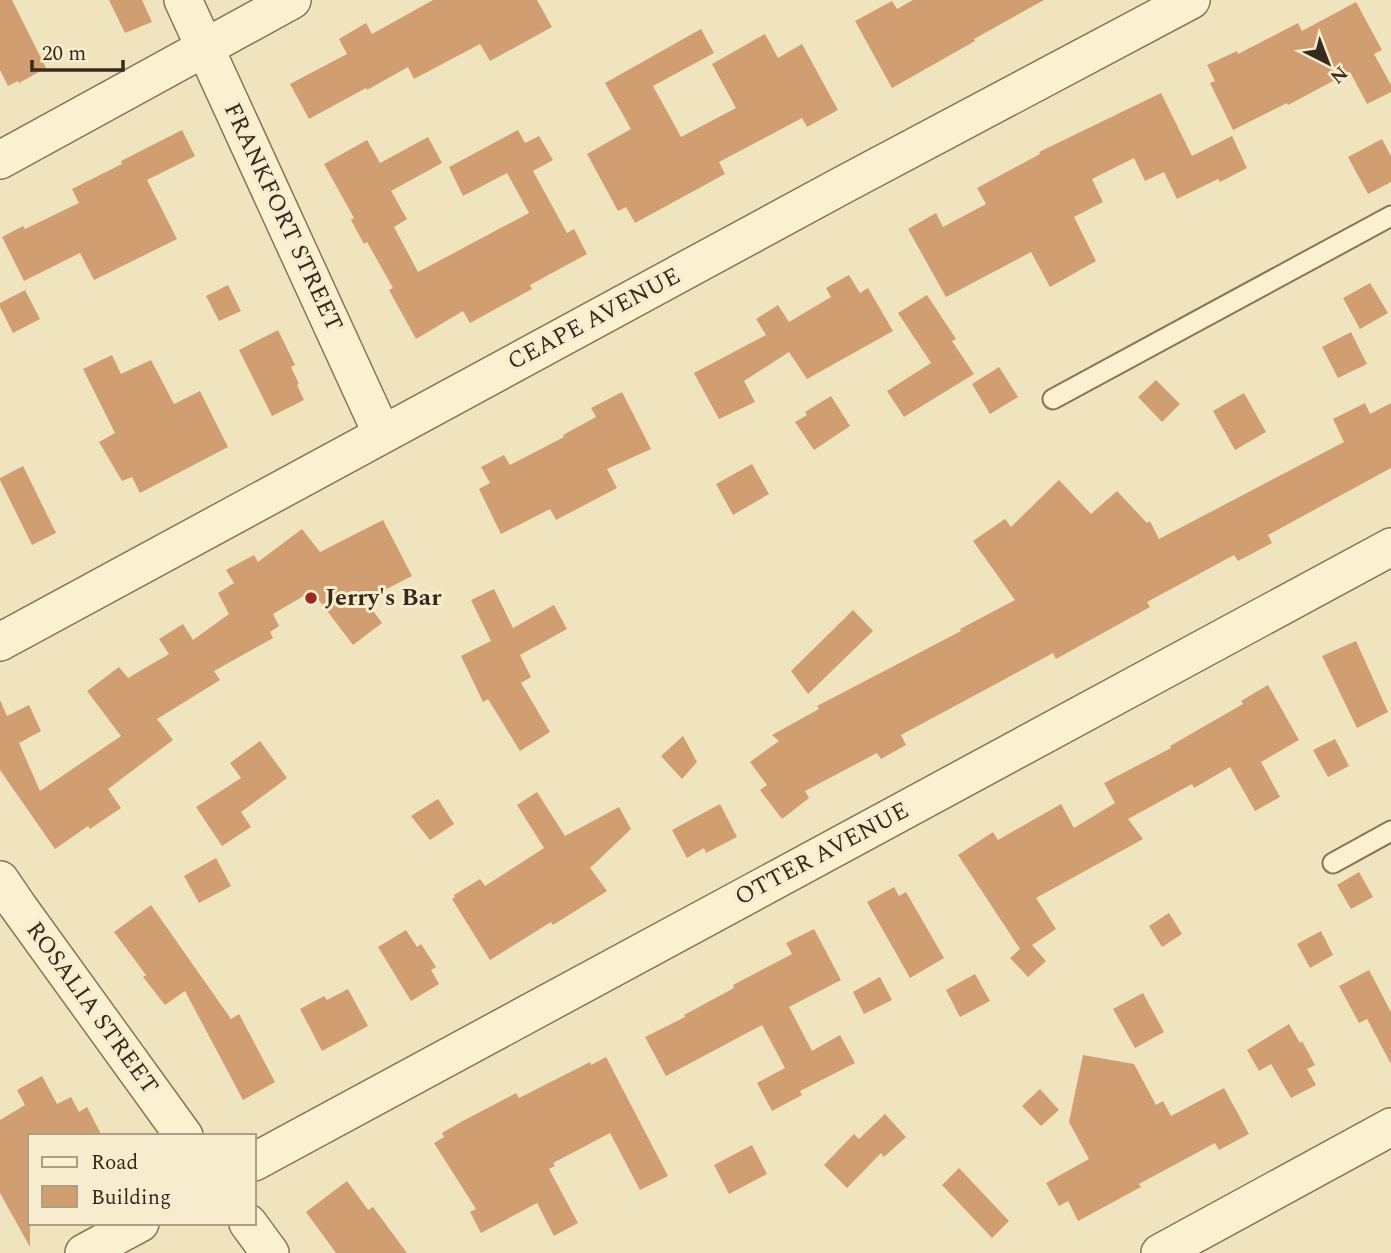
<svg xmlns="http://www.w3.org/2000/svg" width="1391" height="1253" font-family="Spectral,serif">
  <rect width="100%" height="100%" fill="#f0e4be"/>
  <path fill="#d19e71" d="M0,0H12L46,68L19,83L18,81L8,86L0,70Z
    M109,0H142L152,22L125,33Z
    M433,0H537L552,27L490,61L480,44L414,79L408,67L367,90L366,88L309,119L290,84L347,54L339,39L366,23L372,34Z
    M913,0H1044L974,39L975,41L892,88L855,21L892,1L897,9Z
    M1356,2L1382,50L1374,54L1391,85V92L1367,104L1350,72L1288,105L1287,103L1233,130L1210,83L1215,81L1207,65L1237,51L1238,54L1298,23L1302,31Z
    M701,29L714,53L653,86L681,137L736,108L712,64L765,34L778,58L802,44L838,110L807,127L802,118L719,162L725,174L635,223L626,207L618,211L587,154L631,129L605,83Z
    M1161,93L1192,156L1232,136L1247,168L1220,182L1218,179L1177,199L1164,172L1145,181L1134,158L1092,179L1103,202L1074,217L1096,261L1050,287L1031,252L946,297L908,229L936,213L943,227L986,204L977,188L1040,154L1039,152Z
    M182,130L195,156L147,180L177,239L94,280L80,253L24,281L2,237L23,226L25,229L79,203L72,189L122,164L121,161Z
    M518,130L525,143L539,136L553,160L533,171L567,233L574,229L587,254L530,285L532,289L470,323L463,311L416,339L389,290L393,288L367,242L364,244L351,220L354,218L324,164L367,140L380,163L428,137L442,163L391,191L407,219L394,227L418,272L529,213L507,173L463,196L449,167Z
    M1382,139L1391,156V182L1368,194L1348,157Z
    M849,275L860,293L868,288L893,331L807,379L789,352L744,381L755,402L719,419L694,373L766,335L756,319L778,305L789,322L831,297L826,288Z
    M1370,283L1388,313L1360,329L1343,298Z
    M228,285L241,311L219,321L206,296Z
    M25,290L40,319L13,333L0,307V303Z
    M927,295L956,339L952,341L974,374L904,417L887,391L931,363L898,313Z
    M278,330L295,365L291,367L299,384L297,385L304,400L272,416L239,350Z
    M1351,332L1367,364L1338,378L1322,347Z
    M112,355L121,374L151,360L174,404L200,391L228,447L140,493L132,477L122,481L99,442L115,433L83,369Z
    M999,367L1018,397L990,414L972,384Z
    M1156,380L1180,404L1162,422L1138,397Z
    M622,392L651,449L607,469L617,488L556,520L550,509L501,534L479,489L490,483L481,467L504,455L510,465L564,437L563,435L596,417L591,408Z
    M1244,393L1266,432L1235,450L1213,411Z
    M831,396L850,426L814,450L795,422L807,415L805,412Z
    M1365,403L1370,414L1391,403V468L1268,535L1272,543L1238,561L1234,555L1147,602L1150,607L1056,659L1053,653L901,735L906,745L881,759L877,753L805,791L809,798L782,819L760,790L767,785L750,762L779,741L772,735L819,709L817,706L961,631L960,629L1015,600L973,541L1005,519L1011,527L1059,480L1091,514L1117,491L1147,523L1150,521L1159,539L1344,442L1333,419Z
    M752,464L769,494L733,515L716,484Z
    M23,466L56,533L32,545L0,480V478Z
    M383,520L412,576L365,600L382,623L353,645L312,591L273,614L279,626L270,632L273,638L214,671L220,680L157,719L173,740L108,789L121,808L90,829L88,826L55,849L0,770V700L7,716L29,705L41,731L19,743L40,791L121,736L87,691L119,667L128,678L169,654L159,639L183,624L193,640L229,614L218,593L234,583L226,570L254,555L258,562L302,529L320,552Z
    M494,589L513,628L554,605L567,629L520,655L531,677L521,683L550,732L520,751L488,699L483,702L461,656L491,641L471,600Z
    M853,610L873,631L808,694L791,671Z
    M1356,641L1388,712L1357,728L1322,656Z
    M1268,685L1299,740L1261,762L1280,797L1255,811L1230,767L1194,788L1192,784L1128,819L1143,839L1036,898L1056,929L1032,945L1046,961L1028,977L1010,958L1020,949L958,855L993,832L998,840L1061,804L1074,828L1115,803L1104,783L1171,748L1170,746L1243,704L1241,701Z
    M683,736L697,762L682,779L661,756Z
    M1335,739L1349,766L1328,777L1313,750Z
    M260,741L287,778L241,812L251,827L222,846L196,807L241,778L230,763Z
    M537,792L565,836L619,807L631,829L590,868L607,891L553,925L551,922L490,960L452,899L455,897L454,895L480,879L485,886L544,848L517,805Z
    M438,799L454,824L430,840L411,816Z
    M720,804L737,837L706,853L704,848L687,858L672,830Z
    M216,858L231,886L199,903L184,876Z
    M1359,872L1373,897L1351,909L1337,885Z
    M894,887L899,896L906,892L944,958L910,978L867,902Z
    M151,905L231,1019L239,1014L275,1082L243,1100L185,991L165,1005L143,977L146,975L114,932Z
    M1169,913L1182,934L1162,947L1149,926Z
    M814,929L841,980L789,1007L812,1051L840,1035L855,1063L800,1091L802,1095L772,1111L757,1083L785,1068L762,1025L666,1076L645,1037L685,1017L684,1015L734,988L733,985L792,954L786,943Z
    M406,930L417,947L421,944L436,967L431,970L439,984L411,1001L378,947Z
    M1321,931L1333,955L1310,968L1297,944Z
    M1369,970L1391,1012V1064L1367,1019L1359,1023L1339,986Z
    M975,974L990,1001L960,1017L946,990Z
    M880,977L892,1000L864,1014L853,992Z
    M348,989L368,1026L322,1051L300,1009L324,996L327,1000Z
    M1143,993L1164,1032L1135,1048L1113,1009Z
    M1289,1024L1300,1043L1302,1041L1315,1065L1307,1069L1316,1085L1291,1098L1271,1064L1259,1071L1247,1050Z
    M1083,1055L1134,1064L1156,1105L1163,1101L1171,1116L1224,1088L1249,1134L1219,1150L1215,1143L1139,1184L1141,1187L1078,1221L1068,1201L1059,1206L1046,1183L1089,1159L1069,1122Z
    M606,1057L668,1176L640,1190L610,1133L553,1163L555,1166L549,1169L578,1223L554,1236L537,1203L481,1233L470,1212L476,1209L434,1143L444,1137L442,1133L459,1123L516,1093L519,1098L590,1062L591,1065Z
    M42,1076L57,1104L71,1097L79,1112L87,1107L102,1136H30V1247L0,1193V1120L25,1105L17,1090Z
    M1040,1089L1059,1110L1041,1126L1022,1106Z
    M885,1114L906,1137L884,1157L881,1153L847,1188L824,1165L854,1134L859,1139Z
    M752,1145L767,1174L729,1194L714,1165Z
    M959,1168L1009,1221L992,1238L942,1185Z
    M347,1181L368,1210L373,1207L407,1253H336L306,1212Z"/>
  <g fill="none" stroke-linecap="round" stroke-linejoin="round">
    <defs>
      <path id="lane" d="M1053,399L1391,216
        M1333,863L1391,831"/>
      <path id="street" d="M183,0L382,434
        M0,160L292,0
        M0,642L839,187L1191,0
        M0,880L17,905L184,1136
        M254,1162L1391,547
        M248,1223L270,1253
        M84,1253L140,1223
        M1160,1253L1391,1127"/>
    </defs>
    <use href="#lane" stroke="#897456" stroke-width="23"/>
    <use href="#street" stroke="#897456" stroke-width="40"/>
    <use href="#lane" stroke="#fbf1d1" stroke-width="19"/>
    <use href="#street" stroke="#fbf1d1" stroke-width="37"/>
  </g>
  <circle fill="#9b2822" stroke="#f7edce" stroke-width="2.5" cx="311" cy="598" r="7"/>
  <g text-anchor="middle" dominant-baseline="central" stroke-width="6" stroke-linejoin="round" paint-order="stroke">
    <g font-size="24" fill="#382a1b" stroke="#f7edce">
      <text transform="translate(283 217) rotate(65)">FRANKFORT STREET</text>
      <text transform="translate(594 319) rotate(-28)">CEAPE AVENUE</text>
      <text transform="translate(822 854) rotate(-28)">OTTER AVENUE</text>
      <text transform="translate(92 1008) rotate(54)">ROSALIA STREET</text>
    </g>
    <g font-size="24" font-weight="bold" fill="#382a1b" stroke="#f7edce" text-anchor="start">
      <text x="325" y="598">Jerry's Bar</text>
    </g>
  </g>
  <rect x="28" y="1134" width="228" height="91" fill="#f7edce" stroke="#ab9f86" stroke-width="2"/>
  <rect x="42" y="1157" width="35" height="10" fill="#fbf1d1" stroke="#ab9f86" stroke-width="2"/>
  <text x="91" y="1169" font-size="21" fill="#382a1b">Road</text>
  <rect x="42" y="1186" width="35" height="21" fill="#d19e71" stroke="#ab9f86" stroke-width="2"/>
  <text x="91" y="1204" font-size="21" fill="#382a1b">Building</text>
  <g transform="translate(1328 63) rotate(138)" stroke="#f7edce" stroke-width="5" paint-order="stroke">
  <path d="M0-5L12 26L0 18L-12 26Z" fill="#382a1b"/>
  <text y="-10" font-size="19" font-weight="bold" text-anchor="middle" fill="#382a1b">N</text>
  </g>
  <path d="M32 60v10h91v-10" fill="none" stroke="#382a1b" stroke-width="3.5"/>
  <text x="42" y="60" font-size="21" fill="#382a1b" stroke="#f7edce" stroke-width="5" paint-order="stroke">20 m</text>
</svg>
